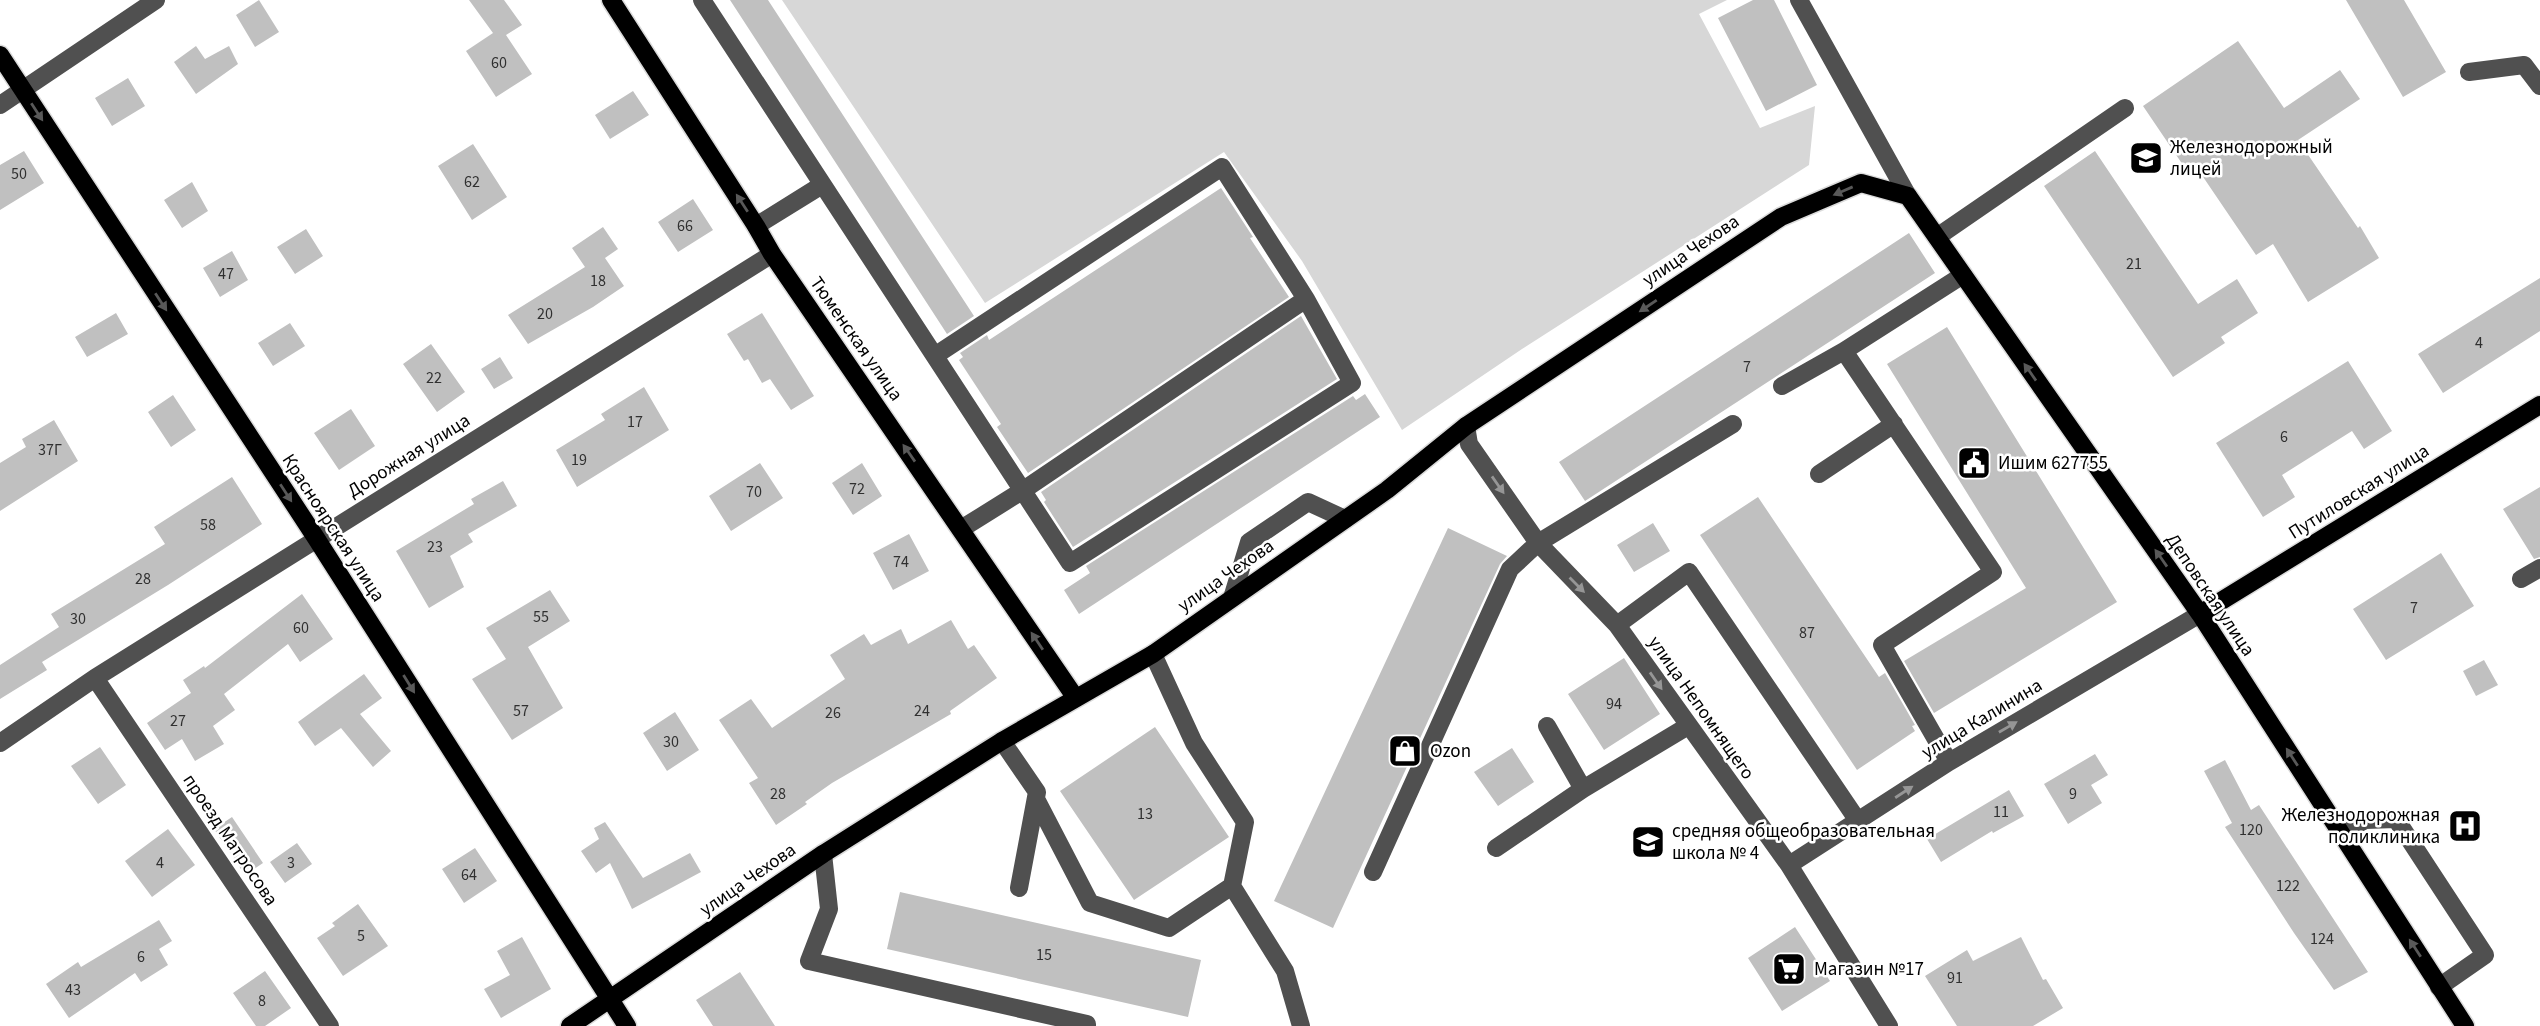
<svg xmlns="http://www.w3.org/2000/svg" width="2540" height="1026" font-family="'Source Sans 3',sans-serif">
  <rect width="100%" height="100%" fill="#fff"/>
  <path fill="#d7d7d7" d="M782,0H1727L1699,14L1760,128L1815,106L1809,165L1522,349L1402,430L1302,261L1224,152L985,303Z"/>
  <path fill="#c0c0c0" d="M259,0L279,32L255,47L236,15Z
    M469,0H504L522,25L506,35L532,74L496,97L466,51L493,33Z
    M730,0H768L974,316L947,334Z
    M1753,0H1774L1817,85L1766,111L1718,18Z
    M2346,0H2404L2446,72L2403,97Z
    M2238,41L2284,108L2340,70L2360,99L2298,140L2358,228L2360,226L2379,258L2308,302L2273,244L2256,255L2195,165L2187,171L2143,106Z
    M196,46L205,59L229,46L238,64L196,94L174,62Z
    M128,78L145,106L112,126L95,98Z
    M633,91L649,115L610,139L595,115Z
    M473,144L507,197L472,220L438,166Z
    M24,151L44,183L0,210V165Z
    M2095,151L2198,304L2237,279L2258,313L2221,337L2225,343L2173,377L2044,186Z
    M192,182L208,211L182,228L164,200Z
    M1221,188L1253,237L1250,238L1289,297L1028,473L997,427L1001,424L959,360L963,357L960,353L987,335L989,340Z
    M693,199L713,230L678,252L658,222Z
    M603,227L618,249L605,258L624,286L593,307L528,344L508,315L585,267L572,248Z
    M306,229L323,256L295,274L277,247Z
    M1909,233L1935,273L1585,501L1559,462Z
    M232,251L248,280L220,297L203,268Z
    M2540,278V331L2443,393L2418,354Z
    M116,313L128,334L87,357L75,337Z
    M762,313L814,396L791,410L770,379L762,383L748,359L744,361L727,334Z
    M1301,316L1337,379L1073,547L1044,502L1046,500L1041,492Z
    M290,323L305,346L273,366L258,343Z
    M1947,327L2117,602L1934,713L1904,661L2026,588L1887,364Z
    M431,344L465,392L437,412L403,364Z
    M500,357L513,378L494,389L481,369Z
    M2348,361L2392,431L2364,449L2352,431L2282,475L2295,497L2263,517L2216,443Z
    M644,387L669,430L577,487L556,450L605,420L601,414Z
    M1365,394L1380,417L1079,614L1064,590L1090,573L1086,566L1353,396L1356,400Z
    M173,395L196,430L171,447L148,412Z
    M351,409L375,446L339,470L314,433Z
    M54,420L78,461L0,511V463L26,447L22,439Z
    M760,463L783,498L731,531L709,496Z
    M862,463L882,496L853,515L832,483Z
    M232,477L262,524L168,585L42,662L47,670L0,699V665L59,627L51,614L165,544L154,527Z
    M503,481L517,506L468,534L473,542L450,556L464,587L429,608L396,551L474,504L471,499Z
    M2540,487V557L2534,559L2503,509Z
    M1758,497L1879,677L1885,673L1915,725L1912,726L1915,731L1857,770L1700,535Z
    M1653,523L1670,551L1634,572L1617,545Z
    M1448,528L1507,556L1500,564L1333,928L1274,901Z
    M909,534L929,571L893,590L873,553Z
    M2441,553L2474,606L2386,660L2353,609Z
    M550,590L570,621L528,647L563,708L512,740L472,679L506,659L486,628Z
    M302,594L333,639L300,662L288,644L224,694L235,710L213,726L224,744L195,761L182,739L165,750L147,723L191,693L183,680L204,666L205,668Z
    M951,620L968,649L974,645L997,678L950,711L951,714L832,783L805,802L807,804L776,825L749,783L758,778L719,720L751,699L772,728L845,679L830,655L864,634L871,645L901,629L908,644Z
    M1624,658L1660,714L1604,750L1568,694Z
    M2484,660L2498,685L2476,696L2463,671Z
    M364,674L382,698L360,714L391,751L373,767L341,728L315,746L298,722Z
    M675,712L699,750L667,771L643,733Z
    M1155,727L1229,837L1134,900L1060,791Z
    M100,747L126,785L98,804L71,766Z
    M1512,748L1534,782L1498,806L1474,772Z
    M2095,754L2108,775L2091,785L2102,803L2068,824L2044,784Z
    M2225,760L2251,810L2259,805L2368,972L2334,990L2294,933L2225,827L2232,823L2204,771Z
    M2009,790L2024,816L1993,833L1992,831L1941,862L1927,839Z
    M232,817L263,863L245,875L214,829Z
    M605,822L643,878L690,853L701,872L632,909L610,863L596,873L581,851L599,839L594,828Z
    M168,829L195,865L152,897L125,861Z
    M297,843L312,864L285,883L270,862Z
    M475,848L497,881L464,903L442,869Z
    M900,892L1201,960L1188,1017L887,949Z
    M358,904L388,946L343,976L317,938L335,926L332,923Z
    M159,920L172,941L159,949L168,965L141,982L135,973L69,1018L46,984L78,962L81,967Z
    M1795,927L1830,981L1782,1011L1748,958Z
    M522,937L551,989L501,1018L484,989L510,975L497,951Z
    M2021,937L2043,980L2046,979L2063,1008L2033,1026H1957L1925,976L1967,950L1973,961Z
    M265,971L291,1008L265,1026H256L233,993Z
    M740,972L775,1026H713L696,1000Z"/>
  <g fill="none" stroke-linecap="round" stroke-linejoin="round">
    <defs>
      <path id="major" d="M611,0L756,226L772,254L1075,697
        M0,55L316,538L627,1026
        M2200,614L2540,405
        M570,1026L823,854L1002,741L1153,654L1387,490L1466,426L1781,217L1861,183L1908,196L2200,614L2465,1026"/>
    </defs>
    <use href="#major" stroke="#dbdbdb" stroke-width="21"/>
    <path stroke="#505050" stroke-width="18" d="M702,0L1070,563L1352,383L1306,299
      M1799,0L1908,196
      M2469,72L2524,65L2540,86
      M0,105L156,0
      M756,226L822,185
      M1937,237L2125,108
      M1844,351L1993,572L1882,645L1949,762
      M936,355L1222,167L1306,299L1022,491L961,529
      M1782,386L1844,351L1963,275
      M1466,426L1469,444L1538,543L1617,625L1789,865L1889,1026
      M1819,474L1894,424
      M2521,579L2540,568
      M1232,598L1249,542L1308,502L1345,519
      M1617,625L1689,572L1858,821
      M1153,654L1194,743L1245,822L1232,886L1285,971L1301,1026
      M95,678L330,1026
      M1547,726L1583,789L1688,726
      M1002,741L1037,792L1019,888
      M0,743L95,678L772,254
      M1036,799L1090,903L1169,928L1232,886
      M2341,833L2365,820L2396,819L2485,955L2439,987
      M1496,848L1583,789
      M823,854L829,909L809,961L1087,1024V1026
      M1789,865L1949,762L2200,614
      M1373,872L1510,569L1538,543L1733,424"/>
    <use href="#major" stroke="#000" stroke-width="18"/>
  </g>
  <defs><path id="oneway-solid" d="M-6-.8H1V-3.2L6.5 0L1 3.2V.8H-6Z" transform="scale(1.75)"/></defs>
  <g fill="#595959">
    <use href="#oneway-solid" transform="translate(37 112) rotate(57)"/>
    <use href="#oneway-solid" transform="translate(1843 191) rotate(157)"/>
    <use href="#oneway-solid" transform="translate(742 203) rotate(-123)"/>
    <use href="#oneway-solid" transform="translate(161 302) rotate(57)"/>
    <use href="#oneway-solid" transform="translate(1648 306) rotate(146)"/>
    <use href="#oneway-solid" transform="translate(2030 372) rotate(-125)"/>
    <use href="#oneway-solid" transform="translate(909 453) rotate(-125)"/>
    <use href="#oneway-solid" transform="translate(286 493) rotate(57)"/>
    <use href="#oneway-solid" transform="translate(2161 558) rotate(-125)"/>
    <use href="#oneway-solid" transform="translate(1037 641) rotate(-124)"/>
    <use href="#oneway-solid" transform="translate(409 684) rotate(58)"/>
    <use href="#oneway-solid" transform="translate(2292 757) rotate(-123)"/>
    <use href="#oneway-solid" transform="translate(2415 948) rotate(-123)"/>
  </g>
  <g fill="#969696">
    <use href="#oneway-solid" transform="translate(1498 485) rotate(55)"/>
    <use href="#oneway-solid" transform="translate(1577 585) rotate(45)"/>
    <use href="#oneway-solid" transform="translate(1656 681) rotate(55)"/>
    <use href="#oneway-solid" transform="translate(2008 727) rotate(-30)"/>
    <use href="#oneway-solid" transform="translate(1904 792) rotate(-33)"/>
  </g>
  <defs>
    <symbol id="university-square" viewBox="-11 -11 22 22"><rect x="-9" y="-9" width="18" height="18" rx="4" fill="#000" stroke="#fff"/><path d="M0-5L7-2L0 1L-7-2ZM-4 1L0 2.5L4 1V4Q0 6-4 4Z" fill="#fff"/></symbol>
    <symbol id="civic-square" viewBox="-11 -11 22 22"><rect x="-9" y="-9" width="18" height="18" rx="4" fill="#000" stroke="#fff"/><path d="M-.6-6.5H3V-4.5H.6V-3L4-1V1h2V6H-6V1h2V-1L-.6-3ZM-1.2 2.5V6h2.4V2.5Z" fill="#fff"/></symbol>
    <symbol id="shop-square" viewBox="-11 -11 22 22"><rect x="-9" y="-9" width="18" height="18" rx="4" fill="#000" stroke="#fff"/><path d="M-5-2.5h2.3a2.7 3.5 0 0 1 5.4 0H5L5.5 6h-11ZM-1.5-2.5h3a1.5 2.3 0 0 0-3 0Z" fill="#fff"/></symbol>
    <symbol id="hospital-square" viewBox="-11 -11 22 22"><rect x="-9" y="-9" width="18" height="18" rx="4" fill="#000" stroke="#fff"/><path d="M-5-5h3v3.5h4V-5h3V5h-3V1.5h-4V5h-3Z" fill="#fff"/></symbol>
    <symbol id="school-square" viewBox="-11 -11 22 22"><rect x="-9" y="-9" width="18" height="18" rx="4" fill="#000" stroke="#fff"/><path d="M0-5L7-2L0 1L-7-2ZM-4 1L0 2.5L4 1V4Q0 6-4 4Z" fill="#fff"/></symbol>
    <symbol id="supermarket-square" viewBox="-11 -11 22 22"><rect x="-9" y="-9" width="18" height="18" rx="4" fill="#000" stroke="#fff"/><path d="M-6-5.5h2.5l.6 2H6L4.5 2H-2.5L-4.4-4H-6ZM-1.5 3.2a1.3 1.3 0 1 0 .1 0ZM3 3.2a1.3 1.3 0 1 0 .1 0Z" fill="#fff"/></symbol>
  </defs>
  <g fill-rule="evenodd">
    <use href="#university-square" x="2127" y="139" width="38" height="38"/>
    <use href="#civic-square" x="1955" y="444" width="38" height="38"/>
    <use href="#shop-square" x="1386" y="732" width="38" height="38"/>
    <use href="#hospital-square" x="2446" y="807" width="38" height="38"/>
    <use href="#school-square" x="1629" y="823" width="38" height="38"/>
    <use href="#supermarket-square" x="1770" y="950" width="38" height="38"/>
  </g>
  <g text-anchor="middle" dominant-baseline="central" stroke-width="5" stroke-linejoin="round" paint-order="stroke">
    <g font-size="16" fill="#303030">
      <text x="499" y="63">60</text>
      <text x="19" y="174">50</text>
      <text x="472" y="182">62</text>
      <text x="685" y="226">66</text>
      <text x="2134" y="264">21</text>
      <text x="226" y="274">47</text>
      <text x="598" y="281">18</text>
      <text x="545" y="314">20</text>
      <text x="2479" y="343">4</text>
      <text x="1747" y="367">7</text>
      <text x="434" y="378">22</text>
      <text x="635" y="422">17</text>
      <text x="2284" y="437">6</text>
      <text x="50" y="450">37Г</text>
      <text x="579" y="460">19</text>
      <text x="857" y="489">72</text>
      <text x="754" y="492">70</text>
      <text x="208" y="525">58</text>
      <text x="435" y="547">23</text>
      <text x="901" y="562">74</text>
      <text x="143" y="579">28</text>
      <text x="2414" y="608">7</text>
      <text x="541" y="617">55</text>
      <text x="78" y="619">30</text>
      <text x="301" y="628">60</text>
      <text x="1807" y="633">87</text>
      <text x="1614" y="704">94</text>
      <text x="521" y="711">57</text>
      <text x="922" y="711">24</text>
      <text x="833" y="713">26</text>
      <text x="178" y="721">27</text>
      <text x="671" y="742">30</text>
      <text x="778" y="794">28</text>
      <text x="2073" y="794">9</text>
      <text x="2001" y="812">11</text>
      <text x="1145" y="814">13</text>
      <text x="2251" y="830">120</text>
      <text x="160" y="863">4</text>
      <text x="291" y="863">3</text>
      <text x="469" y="875">64</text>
      <text x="2288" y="886">122</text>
      <text x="361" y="936">5</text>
      <text x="2322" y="939">124</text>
      <text x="1044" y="955">15</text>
      <text x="141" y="957">6</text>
      <text x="1955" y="978">91</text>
      <text x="73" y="990">43</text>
      <text x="262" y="1001">8</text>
    </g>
    <g font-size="19" fill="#000" stroke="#fff" text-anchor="start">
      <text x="2170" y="147">Железнодорожный<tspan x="2170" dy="22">лицей</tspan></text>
      <text x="1998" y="463">Ишим 627755</text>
      <text x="1430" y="751">Ozon</text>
      <text x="2440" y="815" text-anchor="end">Железнодорожная<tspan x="2440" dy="22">поликлиника</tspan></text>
      <text x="1672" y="831">средняя общеобразовательная<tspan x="1672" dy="22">школа № 4</tspan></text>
      <text x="1814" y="969">Магазин №17</text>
    </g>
    <g font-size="19" fill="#000" stroke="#fff">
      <text transform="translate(1691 251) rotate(-34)">улица Чехова</text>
      <text transform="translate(856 339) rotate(55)">Тюменская улица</text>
      <text transform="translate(409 456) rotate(-32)">Дорожная улица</text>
      <text transform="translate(2359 492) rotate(-32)">Путиловская улица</text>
      <text transform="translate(333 528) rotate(57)">Красноярская улица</text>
      <text transform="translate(1226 576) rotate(-35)">улица Чехова</text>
      <text transform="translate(2210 595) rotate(56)">Деповская улица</text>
      <text transform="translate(1701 708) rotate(55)">улица Непомнящего</text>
      <text transform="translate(1982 719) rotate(-31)">улица Калинина</text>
      <text transform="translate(230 840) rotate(56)">проезд Матросова</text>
      <text transform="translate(748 880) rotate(-35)">улица Чехова</text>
    </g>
  </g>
</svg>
